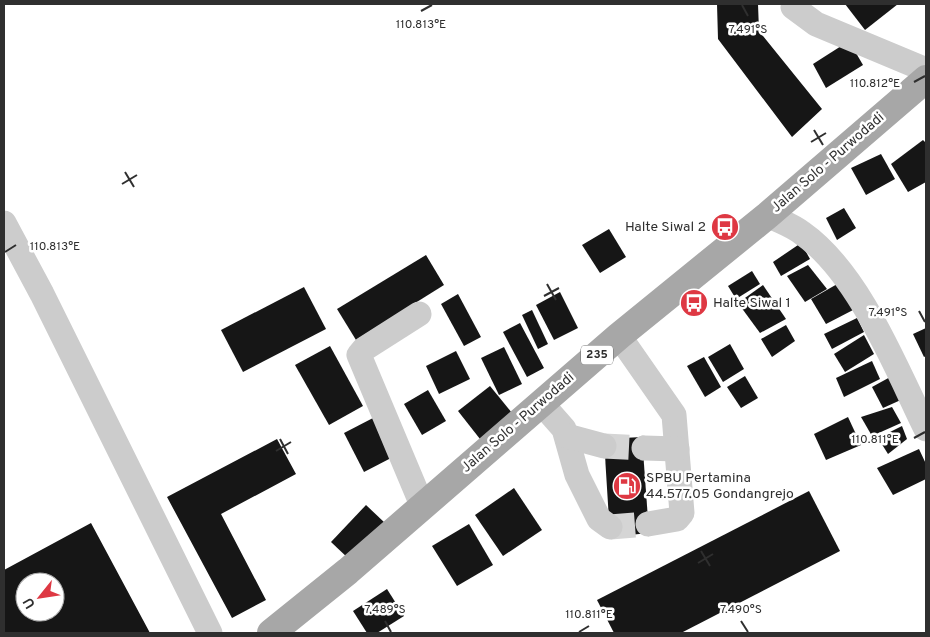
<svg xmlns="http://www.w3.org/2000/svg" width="930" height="637" viewBox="0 0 930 637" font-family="Overpass,sans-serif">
	<rect width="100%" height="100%" fill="#fff"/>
	<g fill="#161616" fill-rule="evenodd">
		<path d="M717 4H758L759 31 822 109 792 137 718 39Z"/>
		<path d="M845 4H898L865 30Z"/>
		<path d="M849 41 863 65 826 88 813 64Z"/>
		<path d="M923 140 926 143V182L908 192 891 164Z"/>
		<path d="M881 154 895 179 866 195 851 168Z"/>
		<path d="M844 208 856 228 837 240 826 218Z"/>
		<path d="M609 229 626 257 600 273 582 245Z"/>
		<path d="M801 243 810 259 781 276 773 262Z"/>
		<path d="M426 255 444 285 356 340 337 309Z"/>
		<path d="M808 265 827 289 805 302 787 276Z"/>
		<path d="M752 271 760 284 736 299 728 286Z"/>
		<path d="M839 283 855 309 826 324 811 299Z"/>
		<path d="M763 285 786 319 760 333 738 303Z"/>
		<path d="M304 287 326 329 243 372 221 330Z"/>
		<path d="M560 292 578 328 554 340 536 305Z"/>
		<path d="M458 294 481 337 464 346 441 304Z"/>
		<path d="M532 310 548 344 538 349 522 315Z"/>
		<path d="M857 318 864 332 832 349 824 334Z"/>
		<path d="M520 323 544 368 527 377 503 332Z"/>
		<path d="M786 325 795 341 772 357 761 339Z"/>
		<path d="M926 328V356L924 357 913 334Z"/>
		<path d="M864 335 874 354 845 372 834 354Z"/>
		<path d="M730 344 744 369 723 382 708 357Z"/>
		<path d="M330 346 363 406 329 425 295 365Z"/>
		<path d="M504 347 522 384 499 395 481 358Z"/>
		<path d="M456 351 470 379 439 394 426 366Z"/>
		<path d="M704 357 721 387 705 397 687 366Z"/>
		<path d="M872 361 880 379 844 397 836 378Z"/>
		<path d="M745 376 758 398 741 408 727 387Z"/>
		<path d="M892 376 903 399 883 408 872 387Z"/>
		<path d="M490 386 512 413 480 439 458 411Z"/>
		<path d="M428 390 446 421 422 435 404 404Z"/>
		<path d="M892 407 901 423 872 436 861 417Z"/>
		<path d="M848 417 861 445 826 460 814 434Z"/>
		<path d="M373 418 393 457 364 472 344 433Z"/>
		<path d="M902 426 907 439 888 454 878 438Z"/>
		<path d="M642 437 649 533 610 537 604 439Z"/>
		<path d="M277 439 296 474 221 514 266 600 232 618 167 497Z"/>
		<path d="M919 449 926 464V479L893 495 877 468Z"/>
		<path d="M514 488 542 530 503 556 475 515Z"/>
		<path d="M809 491 840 551 681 633H614L597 600Z"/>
		<path d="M366 505 385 523 350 560 331 542Z"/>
		<path d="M91 523 150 633H4V570ZM25 582H55V612H25Z"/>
		<path d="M469 524 493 565 457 586 432 546Z"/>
		<path d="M387 589 404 616 377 633H367L353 611Z"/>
	</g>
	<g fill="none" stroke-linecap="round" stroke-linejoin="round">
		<g stroke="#d5d5d5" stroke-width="25" stroke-dasharray="25 12" stroke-linecap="butt">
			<path d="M604 446 644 448"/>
			<path d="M610 527 648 524"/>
		</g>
		<g stroke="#ccc" stroke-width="25">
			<path d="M793 7 816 24 926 70"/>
			<path d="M768 215C779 221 792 225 802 233 859 273 896 368 926 429"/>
			<path d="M4 223 42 294 210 633"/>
			<path d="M419 314 364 349 359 355 422 505"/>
			<path d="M619 336 674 415 682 513 677 519 648 524"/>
			<path d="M542 404 564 429 577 475 599 519 610 527"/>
			<path d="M567 436 604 446"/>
			<path d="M644 448 677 449"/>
		</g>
		<path stroke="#a7a7a7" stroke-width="28" d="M271 633 348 571 619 336 768 215 926 79"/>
	</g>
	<path fill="none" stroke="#2f2f2f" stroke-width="2" d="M742 5 748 16M421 11 432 5M914 82 925 76M814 130 823 145M811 142 826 133M125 172 134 187M122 184 137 175M5 252 16 245M547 284 556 300M544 296 559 288M919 311 925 322M914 438 925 432M280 439 288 454M276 451 291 442M701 551 710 566M698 563 713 554M385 621 391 632M741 621 748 632M579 632 589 626"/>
	<defs>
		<symbol id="bus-disc" viewBox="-11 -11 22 22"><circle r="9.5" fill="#de3843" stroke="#fff"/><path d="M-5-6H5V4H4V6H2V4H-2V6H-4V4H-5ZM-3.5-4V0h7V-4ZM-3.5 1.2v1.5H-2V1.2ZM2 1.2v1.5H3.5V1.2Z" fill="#fff"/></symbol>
		<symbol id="fuel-disc" viewBox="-11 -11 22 22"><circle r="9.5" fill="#de3843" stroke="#fff"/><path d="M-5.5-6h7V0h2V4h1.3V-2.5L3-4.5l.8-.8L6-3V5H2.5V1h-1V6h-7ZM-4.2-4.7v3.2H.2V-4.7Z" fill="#fff"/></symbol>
	</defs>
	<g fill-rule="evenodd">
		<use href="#bus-disc" x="709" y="211" width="32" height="32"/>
		<use href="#bus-disc" x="678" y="287" width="32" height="32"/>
		<use href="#fuel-disc" x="611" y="470" width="32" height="32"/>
	</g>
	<g text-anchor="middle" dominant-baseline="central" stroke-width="5" stroke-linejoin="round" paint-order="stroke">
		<rect fill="#fff" stroke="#6d6d6d" stroke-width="1" x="581" y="345.5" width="32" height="19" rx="4"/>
		<g font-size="12" font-weight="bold" fill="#2f2f2f">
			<text x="597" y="355">235</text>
		</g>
		<g font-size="14" fill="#2f2f2f" stroke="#fff">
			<text transform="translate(828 163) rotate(-41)">Jalan Solo - Purwodadi</text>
			<text transform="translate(518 423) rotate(-41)">Jalan Solo - Purwodadi</text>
		</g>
		<g font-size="14" fill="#2f2f2f" stroke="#fff" text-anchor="start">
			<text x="706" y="227" text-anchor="end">Halte Siwal 2</text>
			<text x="713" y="303">Halte Siwal 1</text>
			<text x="646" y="478">SPBU Pertamina<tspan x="646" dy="16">44.577.05 Gondangrejo</tspan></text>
		</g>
	</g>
	<g font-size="12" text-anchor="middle" fill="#2f2f2f" stroke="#fff" stroke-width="5" stroke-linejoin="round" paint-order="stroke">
		<text x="421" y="28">110.813°E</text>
		<text x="748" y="33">7.491°S</text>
		<text x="875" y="87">110.812°E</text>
		<text x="55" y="250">110.813°E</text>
		<text x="888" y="316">7.491°S</text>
		<text x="875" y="443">110.811°E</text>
		<text x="385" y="613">7.489°S</text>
		<text x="741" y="613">7.490°S</text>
		<text x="589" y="618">110.811°E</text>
	</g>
	<rect width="930" height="637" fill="none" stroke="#2f2f2f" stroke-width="10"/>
	<g transform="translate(40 597) rotate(240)"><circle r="24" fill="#ffffff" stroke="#acacac"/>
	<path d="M0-4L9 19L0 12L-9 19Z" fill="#de3843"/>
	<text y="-8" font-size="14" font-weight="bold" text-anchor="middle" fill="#2f2f2f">U</text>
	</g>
</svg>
